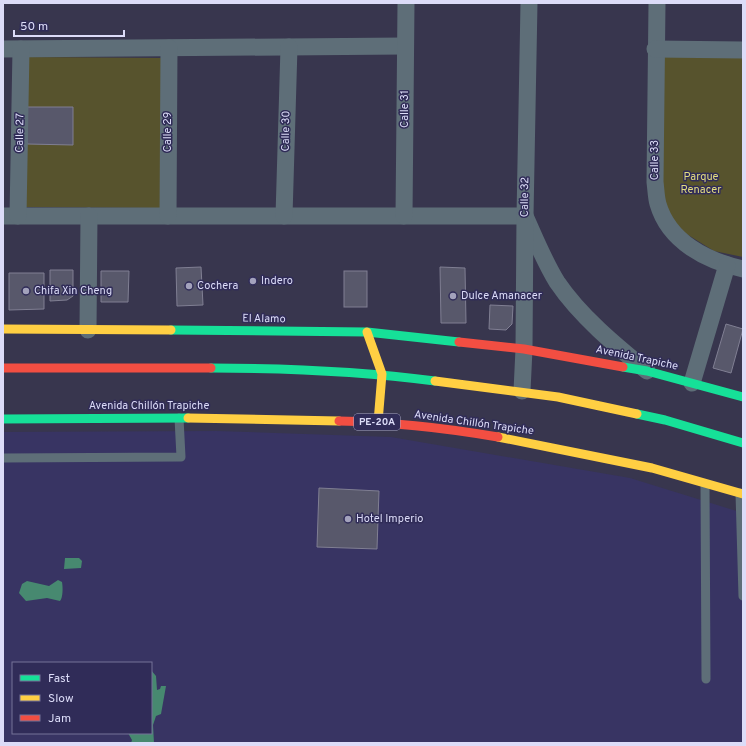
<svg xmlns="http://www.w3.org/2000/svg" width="746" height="746" viewBox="0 0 746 746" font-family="Overpass,sans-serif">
	<rect width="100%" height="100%" fill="#38364e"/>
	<path fill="#383463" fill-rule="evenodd" d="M216 431 391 437 630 478 743 513V743H3V432ZM13 663H151V733H13Z"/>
	<g fill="#57532d">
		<path d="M743 56V257L714 251 685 233 666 212 659 188 663 57Z"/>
		<path d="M27 57 162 58V208L24 207Z"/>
	</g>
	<g fill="#478970">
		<path d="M65 558H79L82 561 81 568 64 569Z"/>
		<path d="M58 580 62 582C63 587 63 598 60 601L47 598 26 601 19 593 22 584 27 581 49 586Z"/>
		<path d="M151 670 156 676 157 690 160 689 161 686H166L161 714 156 716 153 725 154 743H131L132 740 128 733H151Z"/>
	</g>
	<g fill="#58586b" stroke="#807f93">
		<path d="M27 107H73V145L27 144Z"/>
		<path d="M201 267 203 305 177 306 176 268Z"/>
		<path d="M440 267 465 268 466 323H441Z"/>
		<path d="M50 270H73V296L67 300 50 301Z"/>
		<path d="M101 271H129L128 302H101Z"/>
		<rect x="344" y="271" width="23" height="36"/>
		<path d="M9 273H44V309L9 310Z"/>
		<path d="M490 305 513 306 512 324 506 330 489 329Z"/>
		<path d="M726 324 743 329 731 373 713 368Z"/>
		<path d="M319 488 379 491 377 549 317 547Z"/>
	</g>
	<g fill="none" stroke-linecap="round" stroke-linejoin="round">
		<g stroke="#5e6e78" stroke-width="9">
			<path d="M3 458 181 457 179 418"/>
			<path d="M705 484 706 679"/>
			<path d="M740 493 743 596"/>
		</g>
		<g stroke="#5e6e78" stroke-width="17">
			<path d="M657 3 655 182C656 189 656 197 658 204 669 242 707 261 743 269"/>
			<path d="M3 49 405 46"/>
			<path d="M655 49 743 50"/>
			<path d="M3 216H525C535 238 544 261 557 282 580 316 615 345 647 371"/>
			<path d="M18 216 21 49"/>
			<path d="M168 216 169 48"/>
			<path d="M284 216 289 47"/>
			<path d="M404 216 406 3"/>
			<path d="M88 330 89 216"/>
			<path d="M692 383 727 265"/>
			<path d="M522 391 524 349 525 216 529 3"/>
		</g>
		<g stroke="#16e098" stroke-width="9">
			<path d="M171 330 367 332 459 342"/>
			<path d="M623 367 647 371 743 397"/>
			<path d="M211 368C286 368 360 371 435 381"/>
			<path d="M637 414 665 420 743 443"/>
			<path d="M3 419 188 418"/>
		</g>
		<g stroke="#ffcf43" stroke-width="9">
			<path d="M3 329 171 330"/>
			<path d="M367 332 382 374 378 422"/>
			<path d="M435 381 558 397 637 414"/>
			<path d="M188 418 339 421"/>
			<path d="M498 437 652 468 743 494"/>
		</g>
		<g stroke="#f24e42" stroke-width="9">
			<path d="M459 342 524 349 623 367"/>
			<path d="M3 368H211"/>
			<path d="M339 421C392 422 445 428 498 437"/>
		</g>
	</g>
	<g fill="#a3a2bc" stroke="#302c58" stroke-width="1.5">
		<circle cx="253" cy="281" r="4"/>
		<circle cx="189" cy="286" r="4"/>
		<circle cx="26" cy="291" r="4"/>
		<circle cx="453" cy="296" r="4"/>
		<circle cx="348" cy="519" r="4"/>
	</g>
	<g text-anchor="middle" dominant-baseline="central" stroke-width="3" stroke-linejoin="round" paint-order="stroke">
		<rect fill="#302c58" stroke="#a8a7c8" stroke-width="1" x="354" y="414" width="46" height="16" rx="3"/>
		<g font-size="10" font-weight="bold" fill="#dcdcf8">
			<text x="377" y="422">PE-20A</text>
		</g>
		<g font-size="11" fill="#dcdcf8" stroke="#302c58">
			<text transform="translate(405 109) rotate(-90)">Calle 31</text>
			<text transform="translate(286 131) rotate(-89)">Calle 30</text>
			<text transform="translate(168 132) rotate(-90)">Calle 29</text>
			<text transform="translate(20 133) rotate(-89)">Calle 27</text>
			<text transform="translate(655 160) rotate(-90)">Calle 33</text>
			<text transform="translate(525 197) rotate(-89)">Calle 32</text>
			<text transform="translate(264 319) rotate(1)">El Alamo</text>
			<text transform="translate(637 358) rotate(12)">Avenida Trapiche</text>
			<text x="149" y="406">Avenida Chillón Trapiche</text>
			<text transform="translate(474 423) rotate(8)">Avenida Chillón Trapiche</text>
		</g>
		<g font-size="11" fill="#e4dd7f" stroke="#302c58">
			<text x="701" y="177">Parque<tspan x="701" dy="13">Renacer</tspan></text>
		</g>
		<g font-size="11" fill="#dcdcf8" stroke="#302c58" text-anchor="start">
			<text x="261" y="281">Indero</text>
			<text x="197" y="286">Cochera</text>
			<text x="34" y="291">Chifa Xin Cheng</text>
			<text x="461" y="296">Dulce Amanacer</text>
			<text x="356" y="519">Hotel Imperio</text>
		</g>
	</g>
	<rect width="746" height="746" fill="none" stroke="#dcdcf8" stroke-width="8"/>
	<rect x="12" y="662" width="140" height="72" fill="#302c58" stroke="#757298"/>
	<rect x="20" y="675" width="20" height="6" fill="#16e098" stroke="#757298"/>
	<text x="48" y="682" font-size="12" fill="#dcdcf8">Fast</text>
	<rect x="20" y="695" width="20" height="6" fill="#ffcf43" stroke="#757298"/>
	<text x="48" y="702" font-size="12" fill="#dcdcf8">Slow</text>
	<rect x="20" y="715" width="20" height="6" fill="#f24e42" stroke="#757298"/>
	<text x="48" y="722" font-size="12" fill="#dcdcf8">Jam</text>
	<path d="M14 30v6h110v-6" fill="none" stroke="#dcdcf8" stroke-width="2"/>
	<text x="20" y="30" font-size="12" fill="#dcdcf8" stroke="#302c58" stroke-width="3" paint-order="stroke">50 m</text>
</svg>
